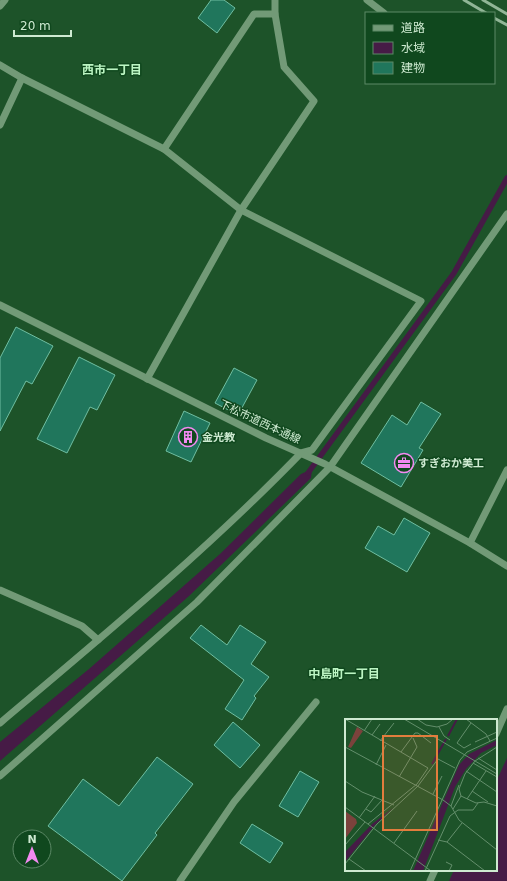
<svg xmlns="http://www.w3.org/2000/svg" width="507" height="881" viewBox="0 0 507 881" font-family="'DejaVu Sans','Noto Sans JP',sans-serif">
	<rect width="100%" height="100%" fill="#1d5329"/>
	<g fill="#461b46">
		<path d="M312 469 311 478 189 596 0 761V742L89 669 220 554 301 474Z"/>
		<path d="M507 758V881H449L454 870H496V782Z"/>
	</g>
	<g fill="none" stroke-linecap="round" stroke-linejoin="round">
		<path stroke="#461b46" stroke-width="5.5" d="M308 473 454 273 507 178"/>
	</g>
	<g fill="#20765c" stroke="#6fbea1">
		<path d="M211 0H224L235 8 217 33 198 18Z"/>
		<path d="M16 327 53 346 32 384 26 381 0 431V358Z"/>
		<path d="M79 357 115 375 97 410 90 407 67 453 37 439Z"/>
		<path d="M234 368 257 380 238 415 215 403Z"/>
		<path d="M421 402 441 414 419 448 423 450 401 487 361 463 392 415 407 425Z"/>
		<path d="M184 411 210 423 191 462 166 451Z"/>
		<path d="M404 518 430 533 407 572 365 548 378 526 394 535Z"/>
		<path d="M201 625 227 645 240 625 266 642 251 664 269 677 254 696 256 698 242 720 225 709 244 680 190 638Z"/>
		<path d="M233 722 260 745 240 768 214 745Z"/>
		<path d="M157 757 193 784 155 833 157 835 122 881 48 826 83 779 119 806Z"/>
		<path d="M300 771 319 782 298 817 279 806Z"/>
		<path d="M252 824 283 843 270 863 240 843Z"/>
	</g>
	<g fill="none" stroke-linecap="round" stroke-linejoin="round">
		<g stroke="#729a77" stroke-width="7">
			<path d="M367 0 384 13"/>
			<path d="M0 6 5 0"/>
			<path d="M0 65 22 78 164 149 241 210 421 301 312 450 301 453C207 550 103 636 0 723"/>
			<path d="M0 125 22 78"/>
			<path d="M164 149 254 14H275"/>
			<path d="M0 305 266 438 325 464 470 543 507 566"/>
			<path d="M147 379 241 210 314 101 284 67 275 14V0"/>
			<path d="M470 543 507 470"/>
			<path d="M0 590 82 626 98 640"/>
			<path d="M496 734 507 709"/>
			<path d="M0 776 197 602 330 467 507 214"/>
			<path d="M180 881 234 802 316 702"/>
			<path d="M430 881 435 870"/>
		</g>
		<g stroke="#91b697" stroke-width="3">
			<path d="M464 0 486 13"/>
			<path d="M483 0 507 14"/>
			<path d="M494 18 507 25"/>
		</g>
	</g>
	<defs>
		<symbol id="building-ring" viewBox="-11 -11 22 22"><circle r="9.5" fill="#10481e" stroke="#f38af1" stroke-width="1.5"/><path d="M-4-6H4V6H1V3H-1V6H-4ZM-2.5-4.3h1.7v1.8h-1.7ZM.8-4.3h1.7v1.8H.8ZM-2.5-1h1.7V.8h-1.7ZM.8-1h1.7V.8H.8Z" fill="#f38af1"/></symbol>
		<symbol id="office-ring" viewBox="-11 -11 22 22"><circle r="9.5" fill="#10481e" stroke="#f38af1" stroke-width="1.5"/><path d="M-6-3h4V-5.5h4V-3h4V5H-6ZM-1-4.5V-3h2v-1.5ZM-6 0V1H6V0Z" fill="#f38af1"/></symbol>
	</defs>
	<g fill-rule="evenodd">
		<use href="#building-ring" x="177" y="426" width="22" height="22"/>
		<use href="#office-ring" x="393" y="452" width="22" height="22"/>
	</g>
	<g text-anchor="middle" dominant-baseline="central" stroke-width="3" stroke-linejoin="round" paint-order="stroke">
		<g font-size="11" fill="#ceead1" stroke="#10481e">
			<text transform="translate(260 422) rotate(25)">下松市道西本通線</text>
		</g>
		<g font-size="11" font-weight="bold" fill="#ceead1" stroke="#10481e" text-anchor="start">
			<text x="202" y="437">金光教</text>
			<text x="418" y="463">すぎおか美工</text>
		</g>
		<g font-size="12" font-weight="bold" fill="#bcf5c3" stroke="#10481e">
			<text x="112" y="70">西市一丁目</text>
			<text x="344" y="674">中島町一丁目</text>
		</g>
	</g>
	<g transform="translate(345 719)">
		<rect width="152" height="152" fill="#1d5329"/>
		<path d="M12 8 18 12 6 29 3 28ZM0 92 11 100 12 104 0 120Z" fill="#7b423c"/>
		<path d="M152 21V26L136 34 121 50 110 68 78 152H68L114 46 124 35ZM48 89 30 106 0 143V133L3 130 27 105Z" fill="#461b46"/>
		<path fill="none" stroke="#461b46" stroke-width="2" d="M103 17 112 0M87 45 101 20"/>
		<path fill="none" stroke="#648f6c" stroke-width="1" d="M0 0 83 49 72 65 23 105M59 0 152 55M72 0 81 6 92 8 102 5 108 0M121 0 141 15 145 22M126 4 112 24 119 29 126 25M94 8 99 17 105 21M19 12 27 0M27 16 35 5M35 22 49 4M130 23 152 13M0 28 98 81 106 87 114 101 152 131M152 28 130 42 120 55 114 70 116 77 131 84 139 83 152 87M56 33 70 14H73L86 24M133 39 152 51M128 44 152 58M31 46 41 26M121 52 152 73M54 58 72 28 68 19M0 62 17 73 49 86M127 72 143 83M88 75 97 57M122 80 141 52M106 87 114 66M0 88 86 152M21 90 26 93 38 80M108 90 116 77M14 99 30 77M93 121 102 123 140 152M102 123 117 104M49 124 72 92M0 126 20 103M4 140 21 152M101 143 107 146 104 152M0 145 32 105 73 67 93 40 110 49M65 152 115 41 122 33 152 19M80 152 105 97 113 91H128L133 84"/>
		<path fill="#e27d3d" fill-opacity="0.15" stroke="#e27d3d" stroke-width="2" d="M38 17H92V111H38Z"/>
		<rect width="152" height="152" fill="none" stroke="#ceead1" stroke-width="2"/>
	</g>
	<rect x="365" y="12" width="130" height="72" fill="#10481e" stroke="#5c8966"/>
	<rect x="373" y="25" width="20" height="6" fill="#729a77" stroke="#5c8966"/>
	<text x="401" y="32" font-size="12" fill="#ceead1">道路</text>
	<rect x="373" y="42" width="20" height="12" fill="#461b46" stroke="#5c8966"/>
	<text x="401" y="52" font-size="12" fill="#ceead1">水域</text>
	<rect x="373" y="62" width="20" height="12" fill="#20765c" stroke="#5c8966"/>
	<text x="401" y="72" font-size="12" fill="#ceead1">建物</text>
	<g transform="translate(32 849)"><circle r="19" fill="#10481e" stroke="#5c8966"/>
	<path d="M0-3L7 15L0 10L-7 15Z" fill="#f38af1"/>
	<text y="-6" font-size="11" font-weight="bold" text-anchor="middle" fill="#ceead1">N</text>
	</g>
	<path d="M14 30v6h57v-6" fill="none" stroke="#ceead1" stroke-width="2"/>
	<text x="20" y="30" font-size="12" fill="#ceead1" stroke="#10481e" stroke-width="3" paint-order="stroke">20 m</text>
</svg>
